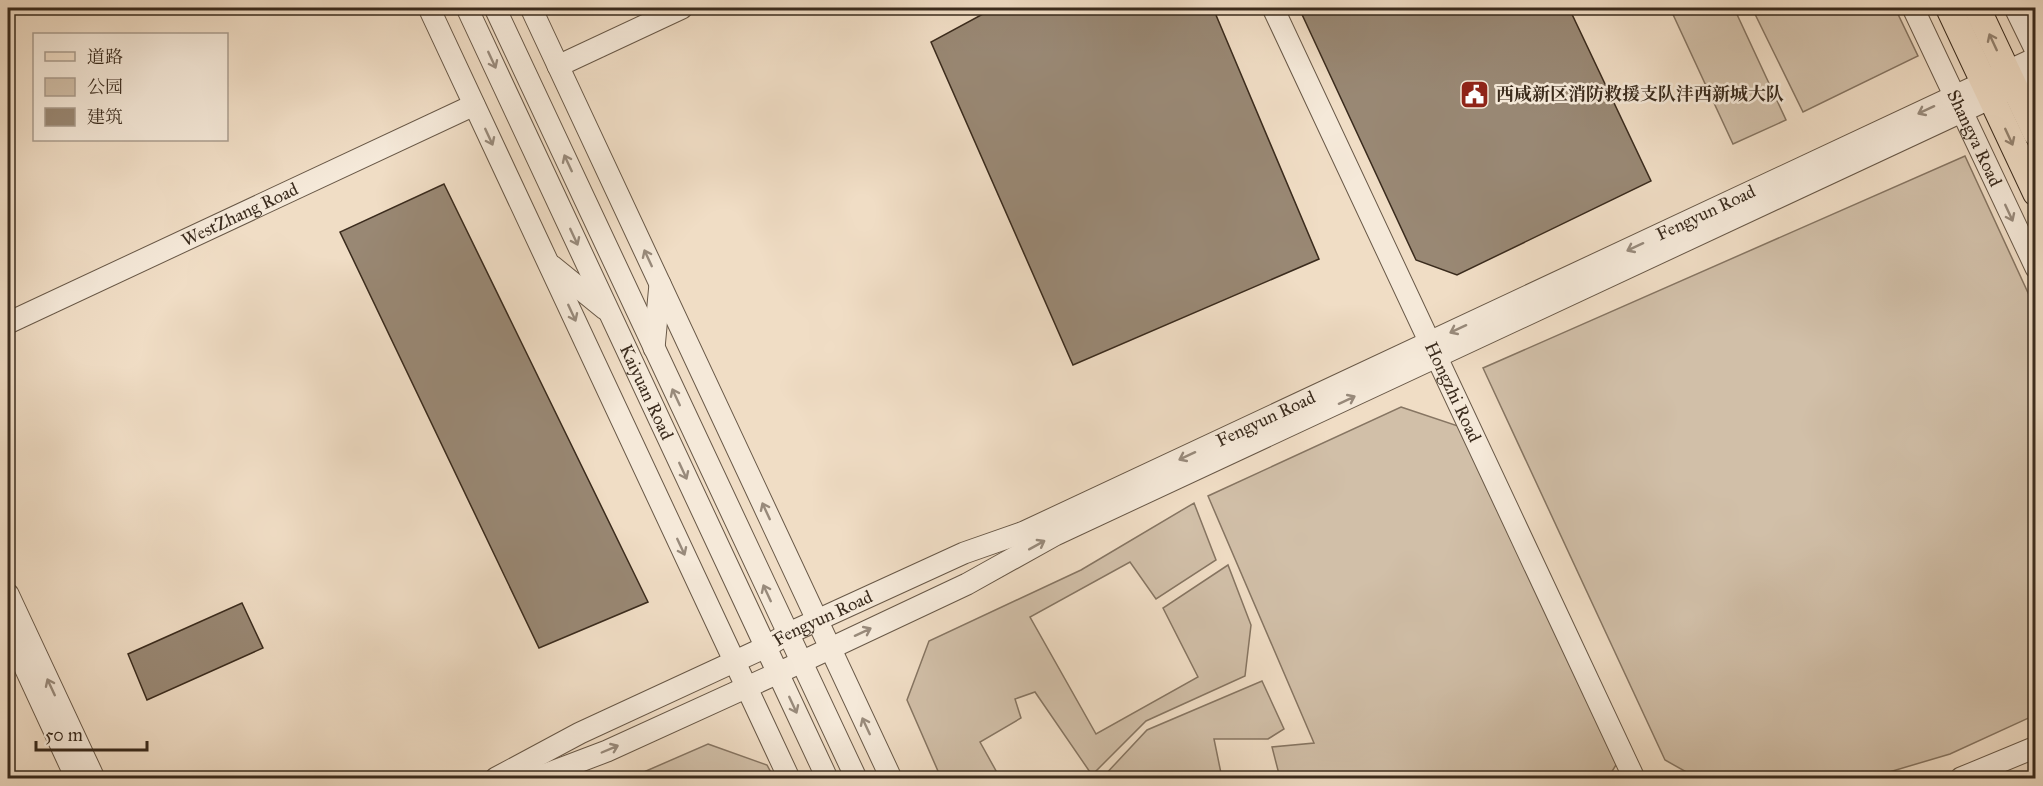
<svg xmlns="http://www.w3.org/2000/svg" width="2043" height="786" viewBox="0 0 2043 786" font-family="'IM FELL Great Primer','Noto Serif SC',serif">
	<rect width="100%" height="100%" fill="#f0ddc5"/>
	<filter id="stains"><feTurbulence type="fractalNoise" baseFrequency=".00333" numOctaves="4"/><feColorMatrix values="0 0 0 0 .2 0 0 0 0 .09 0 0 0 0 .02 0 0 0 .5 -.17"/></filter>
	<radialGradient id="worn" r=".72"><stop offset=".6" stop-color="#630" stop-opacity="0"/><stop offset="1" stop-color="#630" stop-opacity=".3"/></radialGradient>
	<g fill="#d1bfa8" stroke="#867562" stroke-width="1.5">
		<path d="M1670 8H1734L1786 120 1733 144Z"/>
		<path d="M1752 8H1895L1918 56 1803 112Z"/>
		<path d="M1965 156 2035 308V715L1950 754 1869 778H1697L1665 760 1483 368Z"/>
		<path d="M1401 407 1464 428 1619 760 1608 778H1280L1272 747 1314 743 1208 496Z"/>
		<path d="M1194 503 1216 560 1156 599 1130 562 1030 617 1096 734 1198 677 1163 608 1228 565 1251 625 1245 676 1146 721 1092 775 1035 692 1015 699 1021 718 980 742 1000 778H941L907 700 929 641 1081 570Z"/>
		<path d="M1262 681 1284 729 1268 739H1214L1222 778H1102L1147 730Z"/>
		<path d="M708 744 767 765 774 778H630Z"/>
	</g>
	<g fill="#998874" stroke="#3a2b1d" stroke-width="1.5">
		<path d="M994 8H1213L1319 259 1073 365 931 42Z"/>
		<path d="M1299 8H1569L1651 181 1457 275 1416 260Z"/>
		<path d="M444 184 648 602 539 648 340 232Z"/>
		<path d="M242 603 263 648 147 700 128 654Z"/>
	</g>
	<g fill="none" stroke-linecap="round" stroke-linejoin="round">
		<defs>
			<g id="minor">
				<path d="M429 8 789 778"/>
				<path id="s1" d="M467 8 827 778"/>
				<path d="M495 8 856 778"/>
				<path d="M531 8 891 778"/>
				<path id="s2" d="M1273 8 1634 778"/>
				<path id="s3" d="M1913 8 2036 268"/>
				<path d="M2015 8 2036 51"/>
				<path d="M558 66 682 8"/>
				<path d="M552 266 605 309"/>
				<path id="s4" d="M8 323 474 105"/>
				<path d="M654 348 660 284"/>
				<path d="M8 594 94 778"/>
				<path d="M8 631 76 778"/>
				<path id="s5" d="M496 778 580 733 766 647 787 634 964 553 1024 532 2036 58"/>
				<path d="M536 778 607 751 778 673 967 584 1055 535 2036 77"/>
				<path d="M1961 778 2036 747"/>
			</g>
			<g id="major">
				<path d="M1949 8 2036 193"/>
				<path d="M1977 8 2036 133"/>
			</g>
		</defs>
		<use href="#minor" stroke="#685847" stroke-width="23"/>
		<use href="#major" stroke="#3a2b1d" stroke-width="28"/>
		<use href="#minor" stroke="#f5e9d9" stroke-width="21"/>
		<use href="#major" stroke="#f0ddc5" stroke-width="26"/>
	</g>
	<defs><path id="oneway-shaft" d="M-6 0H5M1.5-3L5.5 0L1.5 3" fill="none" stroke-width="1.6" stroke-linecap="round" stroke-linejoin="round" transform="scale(1.5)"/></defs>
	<g stroke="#958471">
		<use href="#oneway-shaft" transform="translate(1993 42) rotate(-115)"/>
		<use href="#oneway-shaft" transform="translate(2009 137) rotate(65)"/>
	</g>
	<g stroke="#988a7b">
		<use href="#oneway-shaft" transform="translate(492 60) rotate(65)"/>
		<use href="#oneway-shaft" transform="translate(1926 110) rotate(155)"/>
		<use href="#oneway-shaft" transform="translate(489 137) rotate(65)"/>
		<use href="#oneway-shaft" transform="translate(568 163) rotate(-115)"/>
		<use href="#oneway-shaft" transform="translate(2009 213) rotate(65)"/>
		<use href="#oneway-shaft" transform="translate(574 237) rotate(65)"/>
		<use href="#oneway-shaft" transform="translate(1635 247) rotate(155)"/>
		<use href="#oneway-shaft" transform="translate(648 258) rotate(-115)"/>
		<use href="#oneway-shaft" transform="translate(572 313) rotate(65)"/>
		<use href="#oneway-shaft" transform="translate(1458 329) rotate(155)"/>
		<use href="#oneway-shaft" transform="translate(676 397) rotate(-115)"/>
		<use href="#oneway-shaft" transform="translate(1347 400) rotate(-25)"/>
		<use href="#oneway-shaft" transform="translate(1187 456) rotate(155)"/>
		<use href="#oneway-shaft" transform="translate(683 471) rotate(65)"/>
		<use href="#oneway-shaft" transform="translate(766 511) rotate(-115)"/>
		<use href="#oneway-shaft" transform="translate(1037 545) rotate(-29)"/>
		<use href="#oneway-shaft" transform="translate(681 547) rotate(65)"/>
		<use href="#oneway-shaft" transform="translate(767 593) rotate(-115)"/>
		<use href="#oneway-shaft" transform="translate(863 632) rotate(-25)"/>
		<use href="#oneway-shaft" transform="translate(51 687) rotate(-115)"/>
		<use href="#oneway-shaft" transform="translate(793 705) rotate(65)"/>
		<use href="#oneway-shaft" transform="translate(866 726) rotate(-115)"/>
		<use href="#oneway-shaft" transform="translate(610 749) rotate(-23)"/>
	</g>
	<defs>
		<symbol id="civic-square" viewBox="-11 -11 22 22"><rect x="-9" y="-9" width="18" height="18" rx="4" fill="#8f2418" stroke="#f5e9d9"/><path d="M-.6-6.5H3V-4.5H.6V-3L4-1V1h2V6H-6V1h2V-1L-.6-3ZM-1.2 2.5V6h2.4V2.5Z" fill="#fff"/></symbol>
	</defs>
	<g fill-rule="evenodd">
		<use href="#civic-square" x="1458" y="78" width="33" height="33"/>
	</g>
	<g text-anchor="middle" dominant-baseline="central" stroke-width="5" stroke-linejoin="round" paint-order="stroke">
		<g font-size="18" font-weight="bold" fill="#3a2b1d" stroke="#f5e9d9" text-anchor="start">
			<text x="1496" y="94">西咸新区消防救援支队沣西新城大队</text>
		</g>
		<g font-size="18" fill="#3a2b1d" stroke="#f5e9d9">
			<text stroke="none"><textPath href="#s3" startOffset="144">Shangya Road</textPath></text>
			<text stroke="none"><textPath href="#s5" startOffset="1336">Fengyun Road</textPath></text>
			<text stroke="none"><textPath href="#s4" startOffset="256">WestZhang Road</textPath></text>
			<text stroke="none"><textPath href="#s1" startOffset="424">Kaiyuan Road</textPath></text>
			<text stroke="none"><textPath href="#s2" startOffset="424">Hongzhi Road</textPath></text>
			<text stroke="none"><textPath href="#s5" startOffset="850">Fengyun Road</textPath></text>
			<text stroke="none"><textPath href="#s5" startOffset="364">Fengyun Road</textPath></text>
		</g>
	</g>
	<rect width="2043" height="786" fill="none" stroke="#f0ddc5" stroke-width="30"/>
	<rect x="9" y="9" width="2025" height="768" fill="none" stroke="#3a2b1d" stroke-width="3"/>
	<rect x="15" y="15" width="2013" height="756" fill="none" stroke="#3a2b1d" stroke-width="1.5"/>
	<rect x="33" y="33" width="195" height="108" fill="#f5e9d9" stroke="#aa9d8e" stroke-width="1.5"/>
	<rect x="45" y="52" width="30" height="9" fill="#f0ddc5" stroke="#aa9d8e" stroke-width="1.5"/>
	<text x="87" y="63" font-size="18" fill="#3a2b1d">道路</text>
	<rect x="45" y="78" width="30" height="18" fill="#d1bfa8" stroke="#aa9d8e" stroke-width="1.5"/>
	<text x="87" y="93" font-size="18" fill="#3a2b1d">公园</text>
	<rect x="45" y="108" width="30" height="18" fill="#998874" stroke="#aa9d8e" stroke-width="1.5"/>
	<text x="87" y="123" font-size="18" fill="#3a2b1d">建筑</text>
	<path d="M36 741v9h111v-9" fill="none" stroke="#3a2b1d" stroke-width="3"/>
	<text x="45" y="741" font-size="18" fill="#3a2b1d" stroke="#f5e9d9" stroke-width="4.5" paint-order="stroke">50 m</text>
	<rect width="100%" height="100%" filter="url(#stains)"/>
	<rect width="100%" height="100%" fill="url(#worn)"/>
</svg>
